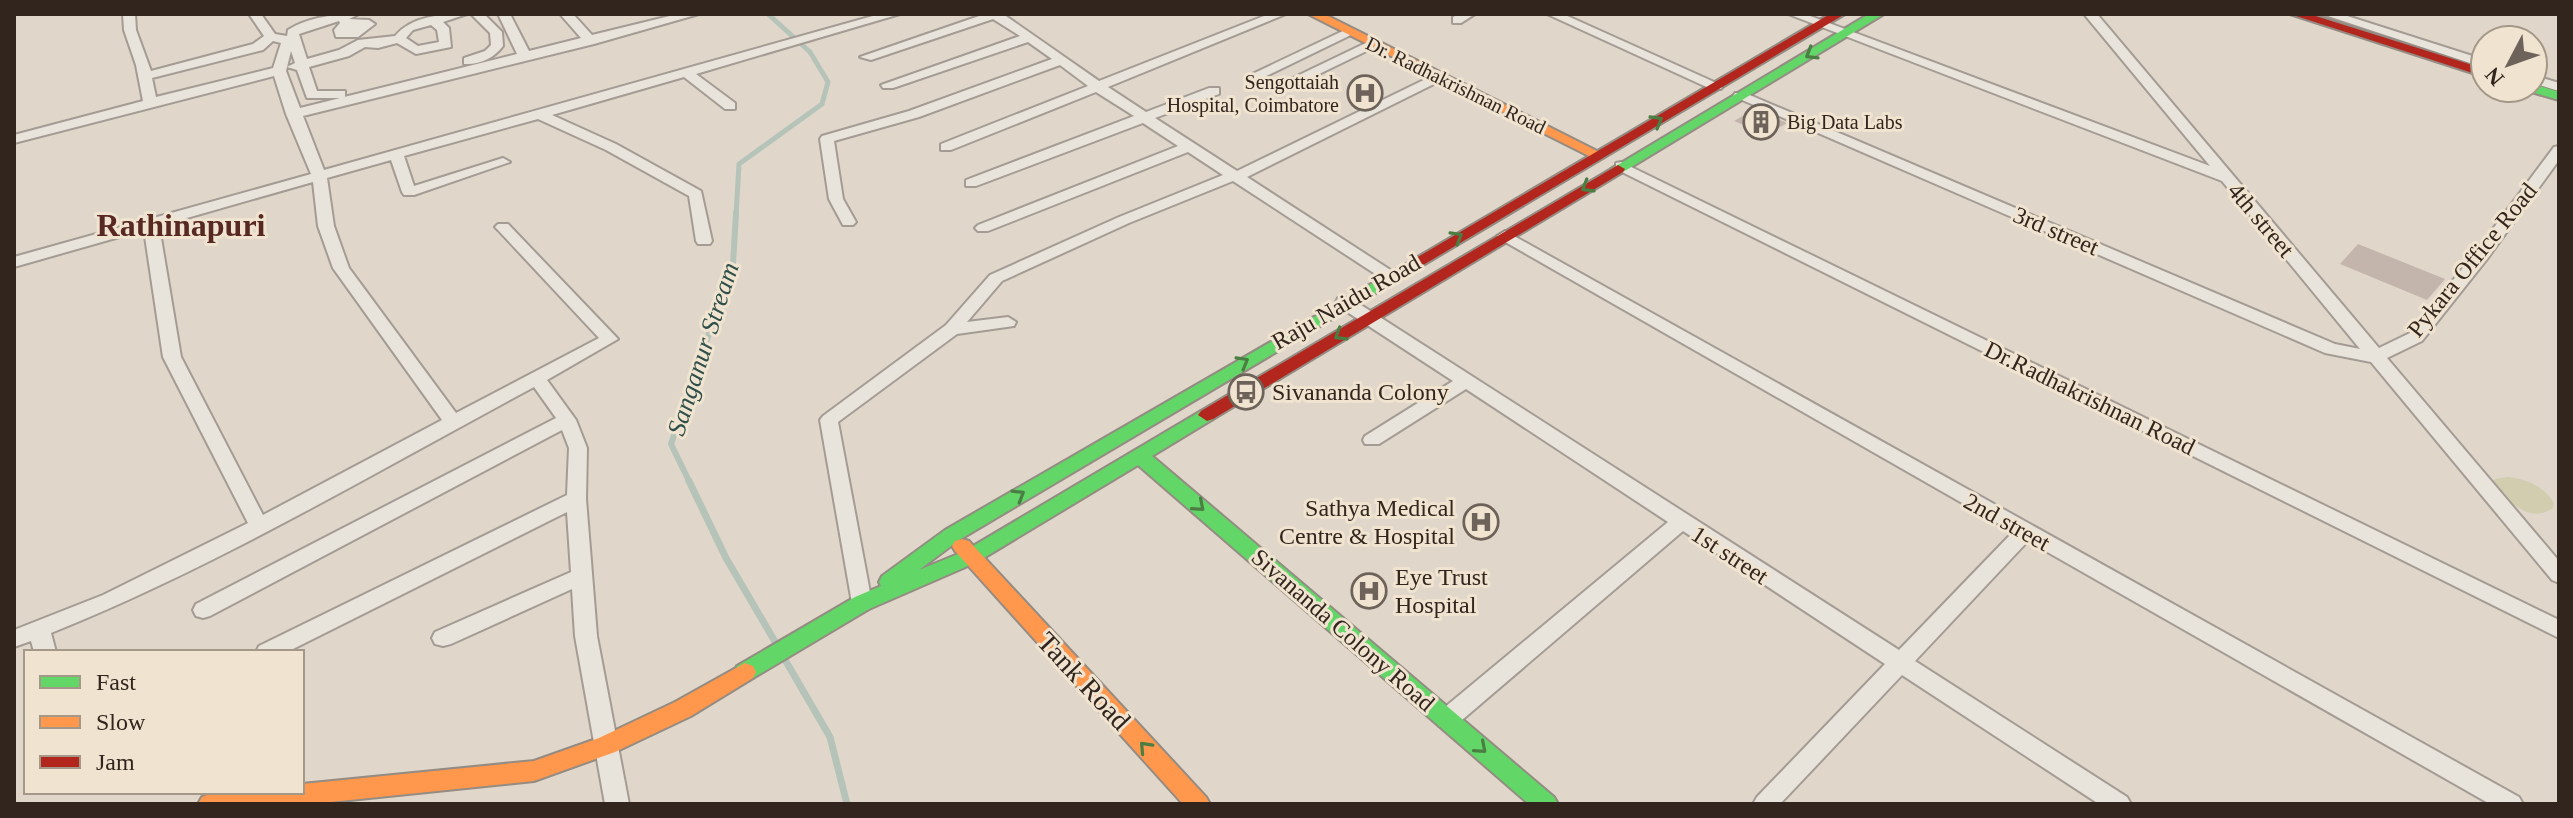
<svg xmlns="http://www.w3.org/2000/svg" width="2573" height="818" viewBox="0 0 2573 818" font-family="'Times New Roman',serif">
	<rect width="100%" height="100%" fill="#e0d7ca"/>
	<path fill="#d1cdae" d="M2508 477C2526 479 2544 486 2554 503L2553 508C2529 525 2507 500 2492 483L2495 479Z"/>
	<g fill="none" stroke-linecap="round" stroke-linejoin="round">
		<path stroke="#b5c3b9" stroke-width="5" d="M736 215 739 164 822 104 828 82 810 52 768 14"/>
		<path stroke="#b5c3b9" stroke-width="6" d="M690 483 671 444 733 264 736 213"/>
		<g stroke="#b5c3b9" stroke-width="7">
			<path d="M689 481 726 558 777 645"/>
			<path d="M784 658 830 737 847 804"/>
		</g>
	</g>
	<g fill="#c3b5ac">
		<path d="M1755 109 1787 123 1767 135 1734 121Z"/>
		<path d="M2358 244 2445 279 2427 300 2340 264Z"/>
	</g>
	<g fill="none" stroke-linecap="round" stroke-linejoin="round">
		<defs>
			<g id="street">
				<path d="M123 14H135L136 30 151 71 253 44 264 36 249 14H261L275 34 287 36 288 30C308 17 336 14 359 14L349 19 369 20 375 24 358 37H336L334 30 340 23 339 21 299 34 307 59 339 50 358 40 395 36C412 16 441 14 467 14L443 22 449 28 451 47 416 54 397 43 378 48 365 47 349 56 309 67 317 91H345V97L340 98H307L297 70 287 67 295 63 291 51 286 71 300 108 517 54 498 14H510L529 51 581 38 560 14H573L592 35 678 14H699L594 44 303 116 324 170 880 14H900L696 74 735 103V109H725L684 77 552 115 616 144 701 191 712 241 710 244H698L696 241 689 196 606 150 538 119 404 156 414 186 503 158 510 162 414 195H404L402 192 391 160 327 178 334 226 349 268 456 413 599 338 498 230 495 227 498 224H508L618 339 547 380 576 420 587 448 586 499 597 636 629 804H605L575 636 572 589 451 644 443 646 435 644 432 638 435 632 571 572 567 512 287 652H256L259 646 567 495 569 448 562 430 210 616 203 618 196 616 193 610 196 604 556 418 534 387C375 472 218 566 51 633L56 652H34L31 641 14 647V630L103 595 248 523 163 357 144 230 14 267V257L311 174 286 114 274 76 14 143V135L143 101 136 65 124 30ZM431 25 437 30 439 42 418 46 406 38 413 30ZM273 41 281 43 273 68 156 97 152 78 263 50ZM313 182 318 226 333 268 442 420 263 515 181 357 159 226Z"/>
				<path d="M471 14H484L502 32 503 46C494 58 480 65 464 64V58L485 51 491 45 490 33Z"/>
				<path d="M985 14H1003L1099 81 1269 14H1286L1108 87 1146 112 1209 88H1219V94L1155 118 1237 171 1436 74 1441 73 1448 77 1247 177 1395 273 1397 276 1395 279H1383L1233 181 1129 223 1002 281 967 322 1008 317 1016 322 1014 326 957 334 838 422 872 603 869 609 862 611 855 609 852 603 820 420 823 416 946 325 990 275 1119 217 1223 175 1188 152 988 231H978L975 228 978 225 1178 146 1143 123 976 186H966V180L1134 116 1096 92 951 150H941V144L1088 86 1060 65 919 117 834 141 843 199 856 222 853 225H843L829 199 820 139 822 136 909 111 1052 59 1028 42 893 88H883L881 85 1020 36 993 19 871 60 860 57Z"/>
				<path d="M1459 14H1475L1461 23H1453V17Z"/>
				<path d="M1547 14H1563L1723 86 1721 89H1711Z"/>
				<path d="M1788 14H1805L2210 166 2084 14H2097L2379 348 2410 333 2475 253 2554 147 2559 146V160L2487 259 2422 341 2387 358 2559 561V583L2552 580 2371 362 2325 353 1733 96 1735 93H1745L2335 344 2360 349 2222 181Z"/>
				<path d="M2322 14H2341L2485 60V68Z"/>
				<path d="M1347 29 1357 32 1258 80 1253 81 1246 77Z"/>
				<path d="M1370 41 1381 44 1284 91 1279 92 1272 88Z"/>
				<path d="M2533 75 2559 83V91L2533 83Z"/>
				<path d="M1621 162 2559 620V638L1616 169V163Z"/>
				<path d="M1505 231 2519 797 2523 804H2490L2028 541 1915 661 2127 797 2131 804H2099L1902 675 1780 804H1753L1757 797 1885 664 1683 531 1455 726 1447 728 1439 726 1436 719 1439 712 1668 522 1466 389 1379 444H1365L1363 440 1365 436 1453 381 1338 306 1336 302 1338 298H1350L1899 650 2013 532 1500 239 1497 236Z"/>
			</g>
			<g id="fast">
				<path d="M1869 14H1884L1623 172H1613L1611 169Z"/>
				<path d="M2533 84 2559 92V100L2528 91 2526 88H2533Z"/>
				<path d="M1397 269 1403 271 1405 274 1403 277 959 540 919 570 963 552 1201 411H1213L1216 415 1213 419 1152 456 1554 797 1558 804H1529L1138 465 977 562 869 609 753 678 745 681 737 678 734 672 737 666 855 597 881 586 879 582 882 576 945 530Z"/>
			</g>
			<g id="slow">
				<path d="M1308 14H1324L1605 155 1598 159 1593 158Z"/>
				<path d="M962 539 969 541 1206 797 1210 804H1183L955 551 952 546 955 541Z"/>
				<path d="M745 663 753 666 756 672 753 678 691 716 615 752 534 781 311 804H198L202 797 210 794 302 792V784L534 761 599 738 675 702Z"/>
			</g>
			<g id="jam">
				<path d="M1830 14H1845L1403 277H1391L1389 274Z"/>
				<path d="M2290 14H2309L2485 69V77Z"/>
				<path d="M1618 165 1625 169 1623 172 1213 419 1207 421 1198 415 1201 411Z"/>
			</g>
		</defs>
		<use href="#street" stroke="#a49c94" stroke-width="4"/>
		<use href="#fast" stroke="#948c83" stroke-width="4"/>
		<use href="#slow" stroke="#948c83" stroke-width="4"/>
		<use href="#jam" stroke="#948c83" stroke-width="4"/>
		<use href="#street" fill="#e8e3db" fill-rule="evenodd"/>
		<use href="#fast" fill="#63d668" fill-rule="evenodd"/>
		<use href="#slow" fill="#ff974d" fill-rule="evenodd"/>
		<use href="#jam" fill="#b3261e" fill-rule="evenodd"/>
	</g>
	<defs><path id="oneway-chevron" d="M-2-3.5L2.5 0L-2 3.5" fill="none" stroke-width="1.6" stroke-linecap="round" stroke-linejoin="round" transform="scale(2)"/></defs>
	<g stroke="#4a7e43">
		<use href="#oneway-chevron" transform="translate(1811 54) rotate(149)"/>
		<use href="#oneway-chevron" transform="translate(1657 121) rotate(-30)"/>
		<use href="#oneway-chevron" transform="translate(1587 187) rotate(149)"/>
		<use href="#oneway-chevron" transform="translate(1457 237) rotate(-30)"/>
		<use href="#oneway-chevron" transform="translate(1340 335) rotate(148)"/>
		<use href="#oneway-chevron" transform="translate(1243 362) rotate(-30)"/>
		<use href="#oneway-chevron" transform="translate(1019 495) rotate(-31)"/>
		<use href="#oneway-chevron" transform="translate(1199 506) rotate(41)"/>
		<use href="#oneway-chevron" transform="translate(1145 747) rotate(-133)"/>
		<use href="#oneway-chevron" transform="translate(1481 748) rotate(41)"/>
	</g>
	<defs>
		<symbol id="hospital-ring" viewBox="-11 -11 22 22"><circle r="9.5" fill="#f0e4d0" stroke="#6e635a" stroke-width="1.5"/><path d="M-5-5h3v3.5h4V-5h3V5h-3V1.5h-4V5h-3Z" fill="#6e635a"/></symbol>
		<symbol id="building-ring" viewBox="-11 -11 22 22"><circle r="9.5" fill="#f0e4d0" stroke="#6e635a" stroke-width="1.5"/><path d="M-4-6H4V6H1V3H-1V6H-4ZM-2.5-4.3h1.7v1.8h-1.7ZM.8-4.3h1.7v1.8H.8ZM-2.5-1h1.7V.8h-1.7ZM.8-1h1.7V.8H.8Z" fill="#6e635a"/></symbol>
		<symbol id="bus-ring" viewBox="-11 -11 22 22"><circle r="9.5" fill="#f0e4d0" stroke="#6e635a" stroke-width="1.5"/><path d="M-5-6H5V4H4V6H2V4H-2V6H-4V4H-5ZM-3.5-4V0h7V-4ZM-3.5 1.2v1.5H-2V1.2ZM2 1.2v1.5H3.5V1.2Z" fill="#6e635a"/></symbol>
	</defs>
	<g fill-rule="evenodd">
		<use href="#hospital-ring" x="1345" y="73" width="40" height="40"/>
		<use href="#building-ring" x="1741" y="102" width="40" height="40"/>
		<use href="#bus-ring" x="1226" y="372" width="40" height="40"/>
		<use href="#hospital-ring" x="1461" y="502" width="40" height="40"/>
		<use href="#hospital-ring" x="1349" y="571" width="40" height="40"/>
	</g>
	<g text-anchor="middle" dominant-baseline="central" stroke-width="6" stroke-linejoin="round" paint-order="stroke">
		<g font-size="20" fill="#31251e" stroke="#f0e4d0" text-anchor="end">
			<text x="1339" y="82">Sengottaiah<tspan x="1339" dy="23">Hospital, Coimbatore</tspan></text>
			<text x="1787" y="122" text-anchor="start">Big Data Labs</text>
		</g>
		<g font-size="20" fill="#31251e" stroke="#f0e4d0">
			<text transform="translate(1456 85) rotate(26)">Dr. Radhakrishnan Road</text>
		</g>
		<g font-size="24" fill="#31251e" stroke="#f0e4d0">
			<text transform="translate(2261 220) rotate(50)">4th street</text>
			<text transform="translate(2056 231) rotate(23)">3rd street</text>
			<text transform="translate(2472 260) rotate(-51)">Pykara Office Road</text>
			<text transform="translate(1346 302) rotate(-30)">Raju Naidu Road</text>
			<text transform="translate(2090 398) rotate(26)">Dr.Radhakrishnan Road</text>
			<text transform="translate(2007 522) rotate(29)">2nd street</text>
			<text transform="translate(1730 555) rotate(33)">1st street</text>
			<text transform="translate(1343 630) rotate(41)">Sivananda Colony Road</text>
		</g>
		<g font-size="24" fill="#31251e" stroke="#f0e4d0" text-anchor="start">
			<text x="1272" y="392">Sivananda Colony</text>
			<text x="1455" y="508" text-anchor="end">Sathya Medical<tspan x="1455" dy="28">Centre &amp; Hospital</tspan></text>
			<text x="1395" y="577">Eye Trust<tspan x="1395" dy="28">Hospital</tspan></text>
		</g>
		<g font-size="26" font-style="italic" fill="#2e4f4a" stroke="#f0e4d0">
			<text transform="translate(703 349) rotate(-72)">Sanganur Stream</text>
		</g>
		<g font-size="28" fill="#31251e" stroke="#f0e4d0">
			<text transform="translate(1084 681) rotate(47)">Tank Road</text>
		</g>
		<g font-size="32" font-weight="bold" fill="#582822" stroke="#f0e4d0">
			<text x="181" y="225">Rathinapuri</text>
		</g>
	</g>
	<rect width="2573" height="818" fill="none" stroke="#31251e" stroke-width="32"/>
	<rect x="24" y="650" width="280" height="144" fill="#f0e4d0" stroke="#a49889" stroke-width="2"/>
	<rect x="40" y="676" width="40" height="12" fill="#63d668" stroke="#a49889" stroke-width="2"/>
	<text x="96" y="690" font-size="24" fill="#31251e">Fast</text>
	<rect x="40" y="716" width="40" height="12" fill="#ff974d" stroke="#a49889" stroke-width="2"/>
	<text x="96" y="730" font-size="24" fill="#31251e">Slow</text>
	<rect x="40" y="756" width="40" height="12" fill="#b3261e" stroke="#a49889" stroke-width="2"/>
	<text x="96" y="770" font-size="24" fill="#31251e">Jam</text>
	<g transform="translate(2509 64) rotate(229)"><circle r="38" fill="#f0e4d0" stroke="#a49889" stroke-width="2"/>
	<path d="M0-6L14 30L0 20L-14 30Z" fill="#6e635a"/>
	<text y="-12" font-size="22" font-weight="bold" text-anchor="middle" fill="#31251e">N</text>
	</g>
</svg>
